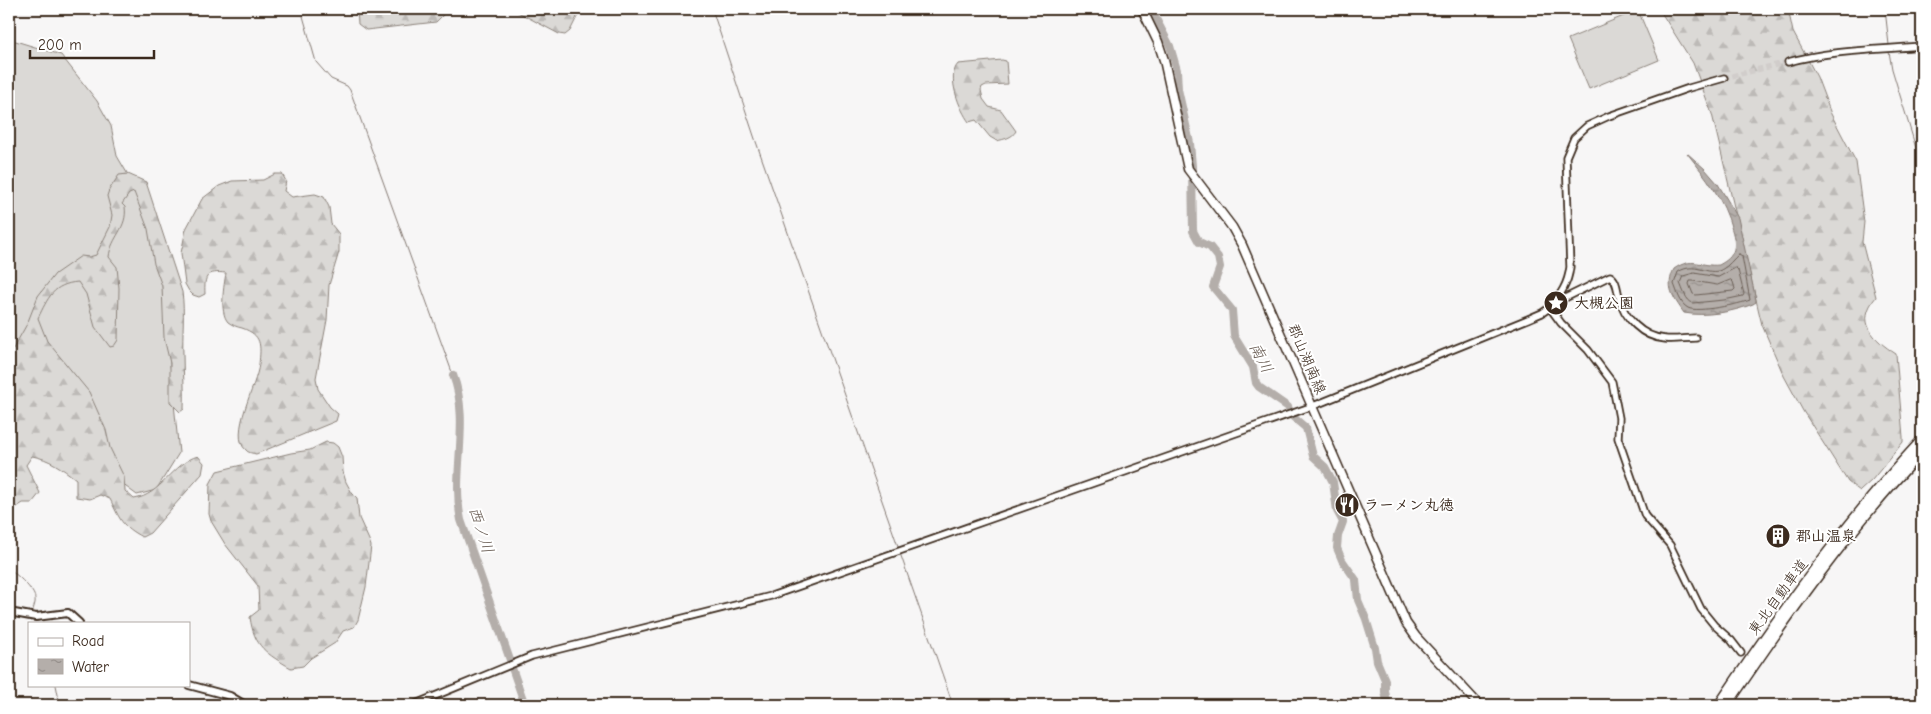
<svg xmlns="http://www.w3.org/2000/svg" width="1931" height="714" viewBox="0 0 1931 714" font-family="'Comic Neue','Klee One',sans-serif">
	<defs>
		<pattern id="forest-firs" width="22" height="20" patternUnits="userSpaceOnUse" patternTransform="scale(1.25)"><rect width="22" height="20" fill="#dbd9d6"/><path d="M5 1l3.5 6h-7zM16 11l3.5 6h-7z" fill="#bdbab7"/></pattern>
		<pattern id="water-ripples" width="26" height="14" patternUnits="userSpaceOnUse" patternTransform="scale(1.25)"><rect width="26" height="14" fill="#b4aeaa"/><path d="M2 4q2-2 4 0t4 0M15 11q2-2 4 0t4 0" fill="none" stroke="#948e8a"/></pattern>
	</defs>
	<rect width="100%" height="100%" fill="#f7f6f6"/>
	<filter id="ink" filterUnits="userSpaceOnUse"><feTurbulence type="fractalNoise" baseFrequency=".02" numOctaves="2"/><feDisplacementMap in="SourceGraphic" scale="10" xChannelSelector="R" yChannelSelector="G"/><feConvolveMatrix kernelMatrix="1 2 1 2 8 2 1 2 1" color-interpolation-filters="sRGB"/></filter>
	<g filter="url(#ink)">
		<g fill="#dbd9d6" stroke="#8b827a">
			<path d="M1638 10 1659 60 1589 89 1568 39Z"/>
			<path d="M9 39 61 55 97 101 111 126 117 156 140 195 157 235 179 453 156 490 137 495 118 481 9 378Z"/>
		</g>
		<g fill="url(#forest-firs)" stroke="#8b827a">
			<path d="M357 9H446L443 15 436 22 366 30 358 24Z"/>
			<path d="M514 9H581L570 31 565 35 559 34 516 11Z"/>
			<path d="M1659 9H1788L1793 32 1817 77 1831 114 1856 162 1864 222 1862 242 1876 297C1855 322 1873 339 1896 354L1903 437V442L1899 447 1872 480 1860 491 1848 482 1803 411 1784 376 1762 325 1712 114 1693 63Z"/>
			<path d="M1002 60 1006 61 1008 84 986 85 982 87 981 90 983 99 989 107 1001 110 1016 131C1012 138 1004 139 997 141L990 137 976 120 969 122C960 110 946 77 958 64Z"/>
			<path d="M128 174 146 182 182 292C185 313 182 333 183 354 183 373 185 391 184 409L180 412 170 402V363L164 338 162 286 154 264 148 229 134 192 129 194 122 204 125 207C128 228 111 237 109 257L117 267 119 288 118 340 114 346 110 347 95 327 86 294 78 282C53 284 48 298 38 318L47 341 89 392 106 430 110 448 124 477 125 491 134 499C161 495 173 463 198 456L204 463 202 474 150 533 142 537C121 526 120 519 110 499L100 495 90 499 76 497V479C61 468 50 459 32 456L26 465 40 493 32 503H23L9 512V356L27 324 38 296 55 274 81 256 89 257 96 255 110 227 112 215 107 196 109 190 119 175Z"/>
			<path d="M275 174H282L286 181 284 191 292 197 315 194 324 197 329 207 331 224 339 234V252L329 285 327 320 316 378 318 389 330 407 338 414 336 421 256 454C253 453 248 453 246 450 228 435 257 385 259 364 261 345 262 335 242 328 237 327 232 325 228 322 219 312 224 285 226 273 207 271 204 275 205 294L199 297 193 295 189 291 185 284 181 253 186 229 202 199 219 186 232 181 263 180Z"/>
			<path d="M326 442 333 443 338 447 342 457 343 472 346 482 352 493 357 498 359 518 369 540 371 546 366 587 358 620 354 627 343 631 335 643 311 658 303 666 291 668C267 654 254 647 250 617L259 610 258 586 225 544 211 521 209 514 210 484 217 471 291 453 310 450Z"/>
		</g>
		<path fill="url(#water-ripples)" stroke="#847972" d="M1687 153 1705 169 1718 184 1738 218 1756 300V302L1753 304C1733 312 1705 317 1684 313 1673 297 1665 287 1674 269 1692 256 1701 267 1719 265 1724 262 1730 259 1733 252 1736 245 1734 237 1732 230 1724 199 1706 177 1687 153Z"/>
		<g fill="none" stroke-linecap="round" stroke-linejoin="round">
			<g stroke="#6b5f56" stroke-width="1">
				<path d="M1739 254 1742 256 1750 300C1740 304 1697 313 1688 308 1680 304 1677 291 1674 284L1678 272C1695 261 1707 276 1721 270 1729 266 1733 259 1739 254Z"/>
				<path d="M1736 268 1738 270 1744 294 1743 296 1724 300 1693 303C1686 301 1683 290 1680 283L1683 276 1694 273 1718 277Z"/>
				<path d="M1731 280 1733 282 1735 289 1733 291 1696 295 1693 294 1689 284 1690 281H1693L1717 285Z"/>
			</g>
			<g stroke="#847972" stroke-width="1">
				<path d="M312 9 303 16 316 62 331 79 347 86 350 90 453 375"/>
				<path d="M712 9 754 136 899 549"/>
				<path d="M1885 9 1889 45"/>
				<path d="M1889 52 1892 69 1922 168"/>
				<path d="M900 553 953 705"/>
				<path d="M9 569C16 574 35 590 35 599 36 604 32 610 32 614"/>
				<path d="M56 685 60 705"/>
			</g>
			<g stroke="#b4aeaa" stroke-width="8">
				<path d="M1151 9 1170 46 1177 70 1178 89 1190 143 1192 166 1193 231 1199 242 1210 247 1218 257 1220 267 1213 287 1232 310 1234 336 1253 367 1256 383 1259 387 1288 407 1293 417 1306 428 1313 456 1325 467 1333 482 1337 511 1343 522 1338 536 1337 548 1342 560 1356 580 1358 600 1366 619 1375 648 1377 661 1385 680V692L1388 705"/>
				<path d="M453 375C471 422 451 472 461 520L510 660"/>
				<path d="M512 668 525 705"/>
			</g>
			<path stroke="#d1cdcb" stroke-width="5.5" stroke-dasharray="5.5 3" stroke-linecap="butt" d="M1724 78 1788 62"/>
			<defs>
				<g id="tertiary">
					<path d="M1788 62C1832 50 1877 50 1922 46"/>
					<path d="M1724 78 1689 88 1609 116 1587 126 1574 138 1566 157 1570 267C1568 284 1561 294 1550 308L1561 323 1588 350 1612 382 1619 418 1618 438 1645 516 1670 545 1701 609 1714 625 1731 640 1741 653"/>
					<path d="M413 705 532 656 771 596 1313 406 1528 319 1542 313 1561 300 1610 276C1617 280 1617 289 1619 297 1624 318 1642 337 1665 339 1675 340 1686 338 1696 338"/>
				</g>
				<g id="secondary">
					<path d="M9 612 36 617 68 613 79 623"/>
					<path d="M189 685 230 696 245 705"/>
				</g>
				<path id="primary" d="M1142 9 1158 42 1164 60 1188 169 1232 227 1242 245 1406 623 1416 637 1479 705"/>
				<g id="motorway">
					<path d="M1719 705C1781 613 1846 522 1922 440"/>
					<path d="M1727 705C1786 617 1849 528 1922 451"/>
				</g>
			</defs>
			<use href="#tertiary" stroke="#3b2a1e" stroke-width="9"/>
			<use href="#secondary" stroke="#3b2a1e" stroke-width="10"/>
			<use href="#primary" stroke="#3b2a1e" stroke-width="11"/>
			<use href="#motorway" stroke="#3b2a1e" stroke-width="12"/>
			<use href="#tertiary" stroke="#fff" stroke-width="5.5"/>
			<use href="#secondary" stroke="#fff" stroke-width="6"/>
			<use href="#primary" stroke="#fff" stroke-width="8"/>
			<use href="#motorway" stroke="#fff" stroke-width="9"/>
		</g>
	</g>
	<defs>
		<symbol id="sight-disc" viewBox="-11 -11 22 22"><circle r="9.5" fill="#3b2a1e" stroke="#fff"/><path d="M0-6L1.8-2.2L6-1.7L2.9 1.2L3.7 5.4L0 3.3L-3.7 5.4L-2.9 1.2L-6-1.7L-1.8-2.2Z" fill="#fff"/></symbol>
		<symbol id="restaurant-disc" viewBox="-11 -11 22 22"><circle r="9.5" fill="#3b2a1e" stroke="#fff"/><path d="M-5-6h1v4h1v-4h1v4h1v-4h1v5L-1.5 .5V6h-2V.5L-5-1ZM5-6V6H3V1.5H1.5Q1.5-4 5-6Z" fill="#fff"/></symbol>
		<symbol id="building-disc" viewBox="-11 -11 22 22"><circle r="9.5" fill="#3b2a1e" stroke="#fff"/><path d="M-4-6H4V6H1V3H-1V6H-4ZM-2.5-4.3h1.7v1.8h-1.7ZM.8-4.3h1.7v1.8H.8ZM-2.5-1h1.7V.8h-1.7ZM.8-1h1.7V.8H.8Z" fill="#fff"/></symbol>
	</defs>
	<g fill-rule="evenodd">
		<use href="#sight-disc" x="1542" y="289" width="28" height="28"/>
		<use href="#restaurant-disc" x="1333" y="491" width="28" height="28"/>
		<use href="#building-disc" x="1764" y="522" width="28" height="28"/>
	</g>
	<g text-anchor="middle" dominant-baseline="central" stroke-width="4" stroke-linejoin="round" paint-order="stroke">
		<g font-size="15" font-weight="bold" fill="#3b2a1e" stroke="#fff" text-anchor="start">
			<text x="1574" y="303">大槻公園</text>
			<text x="1364" y="505">ラーメン丸徳</text>
			<text x="1796" y="536">郡山温泉</text>
		</g>
		<g font-size="15" fill="#3b2a1e" stroke="#fff">
			<text transform="translate(1307 359) rotate(67)">郡山湖南線</text>
			<text transform="translate(1778 597) rotate(-54)">東北自動車道</text>
		</g>
		<g font-size="16" font-style="italic" fill="#65584f" stroke="#fff">
			<text transform="translate(1261 358) rotate(63)">南川</text>
			<text transform="translate(481 530) rotate(72)">西ノ川</text>
		</g>
	</g>
	<rect width="1931" height="714" fill="none" stroke="#fff" stroke-width="30"/>
	<rect x="15" y="15" width="1901" height="684" fill="none" stroke="#3b2a1e" stroke-width="2" filter="url(#ink)"/>
	<rect x="28" y="622" width="162" height="65" fill="#ffffff" stroke="#b1aaa5"/>
	<rect x="38" y="638" width="25" height="8" fill="#ffffff" stroke="#b1aaa5"/>
	<text x="72" y="646" font-size="15" fill="#3b2a1e">Road</text>
	<rect x="38" y="659" width="25" height="15" fill="url(#water-ripples)" stroke="#b1aaa5"/>
	<text x="72" y="672" font-size="15" fill="#3b2a1e">Water</text>
	<path d="M30 50v8h124v-8" fill="none" stroke="#3b2a1e" stroke-width="2.5"/>
	<text x="38" y="50" font-size="15" fill="#3b2a1e" stroke="#ffffff" stroke-width="4" paint-order="stroke">200 m</text>
</svg>
